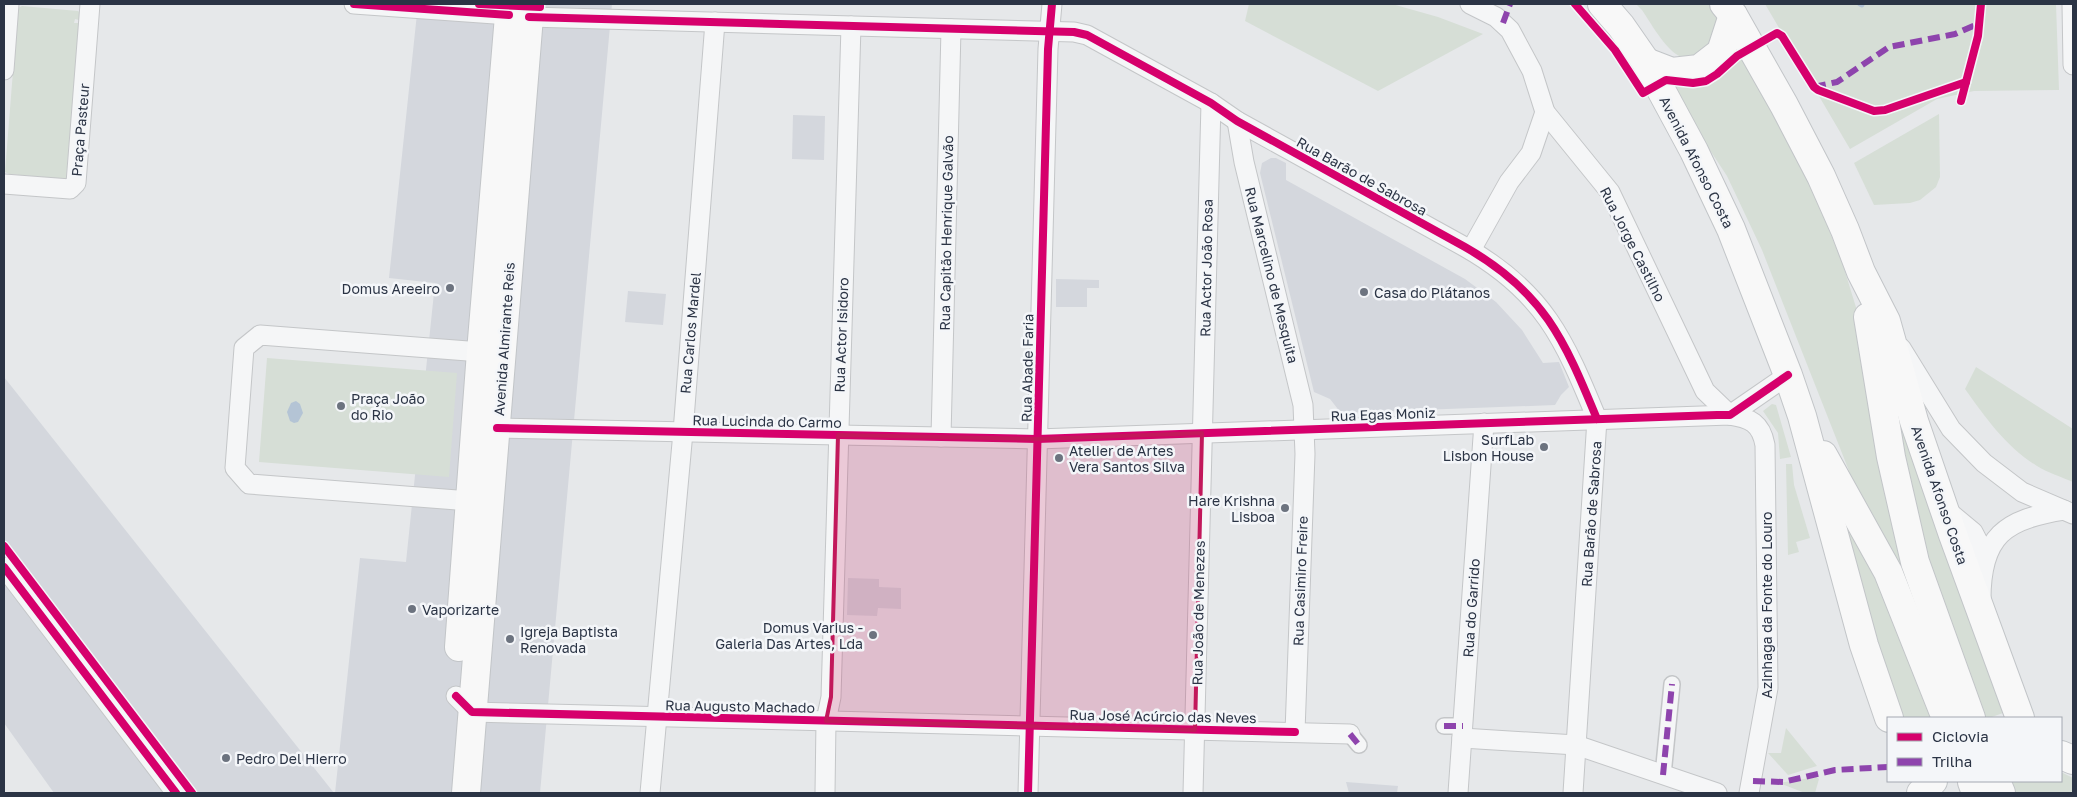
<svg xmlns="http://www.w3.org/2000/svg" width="2077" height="797" viewBox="0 0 2077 797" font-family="'Golos Text',sans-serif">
	<rect width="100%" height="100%" fill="#e6e8ea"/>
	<g fill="#d4d7dd">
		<path d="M418 4H612L540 793H335L360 558 406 562 435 283 389 278Z"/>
		<path d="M793 115 825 116 824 160 792 159Z"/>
		<path d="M1271 158H1276L1286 163V180L1465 279 1496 302 1522 330 1543 363 1559 362 1569 387 1561 395 1555 405 1341 413 1330 399 1314 392 1260 173 1262 163Z"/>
		<path d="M1056 279 1099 280V288H1087V307H1056Z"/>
		<path d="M628 291 666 294 663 325 625 322Z"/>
		<path d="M4 377 334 793H54L4 723Z"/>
		<path d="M848 578 879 579V587L901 588V609L878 608 877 616 847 615Z"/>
		<path d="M1346 782 1398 786 1397 793H1349Z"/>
	</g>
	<g fill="#d6ded6">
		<path d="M1249 4H1392L1438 17 1483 34 1378 91 1245 21Z"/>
		<path d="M1636 4H1711L1719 20 1714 43C1706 49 1697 58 1686 58 1669 57 1651 23 1642 10Z"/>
		<path d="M1765 4H2056L2059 90 1974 91 1937 99 1850 149Z"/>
		<path d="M22 6 78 11 80 13 79 20 75 19 74 23H79L66 179 9 174 5 172 18 8Z"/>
		<path d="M1741 46 1803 165 1843 265 1862 327 1925 635 1851 476 1762 250 1727 176 1663 79C1670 81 1678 85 1685 86 1710 87 1727 63 1741 46Z"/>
		<path d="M1939 114 1940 177 1936 187 1920 200 1910 203 1874 205 1854 163Z"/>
		<path d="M267 358 457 373 449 477 259 462Z"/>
		<path d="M1976 367 2073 429V482C2062 477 2048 473 2037 466 2007 448 1985 417 1965 389Z"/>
		<path d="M1772 404 1776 405 1791 457 1780 459 1778 433 1763 411Z"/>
		<path d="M1902 431 2005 701 1999 702 2003 713 1989 718H1982L1933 584 1899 432Z"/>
		<path d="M1786 464H1792L1794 485 1810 538 1796 542 1799 552 1788 555Z"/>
		<path d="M1827 484 1877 581 1933 718H1899Z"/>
		<path d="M1786 728 1817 766 1788 775 1768 753H1781Z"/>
		<path d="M2061 772 2073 778V793H2011L2006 781H2061Z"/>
		<path d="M1816 777 1819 779 1815 793H1805L1779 783Z"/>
	</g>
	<path fill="#b4c4d5" d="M296 401 300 404 303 413 298 422 294 423 290 421 287 412 291 403Z"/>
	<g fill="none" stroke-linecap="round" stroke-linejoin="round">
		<path stroke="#b4c4d5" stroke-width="5" d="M1860 4 1862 5"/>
		<defs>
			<g id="pedestrian">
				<path d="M1444 726H1463"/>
				<path d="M1350 734 1359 745"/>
				<path d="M1663 775 1672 684"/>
			</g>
			<g id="minor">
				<path d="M354 4 509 15"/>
				<path d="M1470 4 1496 17 1510 30 1532 71 1545 112 1610 192 1705 391 1730 415"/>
				<path d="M2072 4 2073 65"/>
				<path d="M529 17 1074 32 1087 35 1211 103 1237 121 1465 247C1544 292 1564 339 1597 419L1573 793"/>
				<path d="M4 70 9 4"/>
				<path d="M1237 121 1244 162 1303 405 1305 454 1295 732"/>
				<path d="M4 184 70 189 76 183 90 4"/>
				<path d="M1471 250 1509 182 1531 153 1545 112"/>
				<path d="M1901 348 1951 429 1984 463 2022 492 2073 514"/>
				<path d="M1730 415 1788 375"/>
				<path d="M497 428 1037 439 1730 415C1750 418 1761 423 1765 445L1768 688 1749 793"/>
				<path d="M941 437 951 29"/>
				<path d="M470 501 249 484 235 468 244 348 260 335 481 352"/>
				<path d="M1944 508 1973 532 1986 557"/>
				<path d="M4 567 176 793"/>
				<path d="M1981 599C1981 536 2005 519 2064 510"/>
				<path d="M456 696 472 712 1350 734"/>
				<path d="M1462 738 1576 745 1717 793"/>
				<path d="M650 793 683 432 715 22"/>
				<path d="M825 793 826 721 831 697 851 26"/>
				<path d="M1028 793 1048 49 1052 4"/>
				<path d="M1193 793 1211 103"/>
				<path d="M1458 793 1484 423"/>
			</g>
			<g id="primary">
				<path d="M1602 4 1621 26 1646 62 1694 151 1731 229 1788 375 1802 416 1864 645 1889 718"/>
				<path d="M1724 4 1733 15 1784 105 1821 176 1845 230 1861 272 1886 321 1914 421 1953 535 2020 718"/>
				<path d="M1646 62 1672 72 1699 69 1721 52 1733 15"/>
				<path d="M1868 317 1891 457 1915 562 1971 718"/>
				<path d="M1823 455 1888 572 1946 718"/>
				<path d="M459 647 481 352 510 4"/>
				<path d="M2061 755 2073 760"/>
				<path d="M1996 781 2001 793"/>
				<path d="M1972 782 1976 793"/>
				<path d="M466 793 530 4"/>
				<path d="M1921 793 1933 781"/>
			</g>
		</defs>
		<use href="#pedestrian" stroke="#c4c6c8" stroke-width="18"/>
		<use href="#minor" stroke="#c4c6c8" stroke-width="21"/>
		<use href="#primary" stroke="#c2c5c8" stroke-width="30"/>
		<use href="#pedestrian" stroke="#f5f6f7" stroke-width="15"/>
		<use href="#minor" stroke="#f5f6f7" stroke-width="19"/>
		<use href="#primary" stroke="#f8f8f8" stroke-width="28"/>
		<g stroke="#8e44ad" stroke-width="6" stroke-dasharray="12 6" stroke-linecap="butt">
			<path d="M1503 23 1510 4"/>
			<path d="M1814 87 1837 82 1889 47 1955 34 1980 23"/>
			<path d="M1444 726H1463"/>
			<path d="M1350 734 1359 745"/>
			<path d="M1663 775 1672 684"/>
			<path d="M1753 781 1783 782 1835 770 1888 767"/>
		</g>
		<defs>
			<g id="cycleway">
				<path d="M354 4 509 15"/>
				<path d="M479 4 540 7V4"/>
				<path d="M1575 4 1615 50 1643 93 1666 80 1693 83 1706 81 1717 74 1737 56 1777 33 1782 36 1814 87 1818 90 1874 111 1885 110 1966 82"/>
				<path d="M529 17 1074 32 1087 35 1211 103 1237 121 1465 247C1544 292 1564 339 1597 419"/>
				<path d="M1961 101 1978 36 1981 4"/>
				<path d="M497 428 1037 439 1717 415H1730L1788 375"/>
				<path d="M4 546 192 793"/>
				<path d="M4 567 176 793"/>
				<path d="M456 696 472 712 1295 732"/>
				<path d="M1028 793 1048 49 1052 4"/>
			</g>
		</defs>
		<use href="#cycleway" stroke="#f4f6f9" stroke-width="11"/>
		<use href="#cycleway" stroke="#d6006c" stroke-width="8"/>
	</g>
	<path fill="#c2185b" fill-opacity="0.2" stroke="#c2185b" stroke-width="4" stroke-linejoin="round" d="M1202 433 1195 730 826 721 831 697 838 435 1037 439Z"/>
	<g fill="#6c737f" stroke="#f4f6f9" stroke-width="2">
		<circle cx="450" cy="288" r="5"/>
		<circle cx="1364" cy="292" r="5"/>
		<circle cx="341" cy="406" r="5"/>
		<circle cx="1544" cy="447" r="5"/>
		<circle cx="1059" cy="458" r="5"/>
		<circle cx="1285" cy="508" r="5"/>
		<circle cx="412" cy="609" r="5"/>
		<circle cx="873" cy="635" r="5"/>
		<circle cx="510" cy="639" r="5"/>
		<circle cx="226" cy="758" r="5"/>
	</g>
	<g text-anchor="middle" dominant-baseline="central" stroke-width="5" stroke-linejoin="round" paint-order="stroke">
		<g font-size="14" fill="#2b3445" stroke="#f4f6f9">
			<text transform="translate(80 130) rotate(-85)">Praça Pasteur</text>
			<text transform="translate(1697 162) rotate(63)">Avenida Afonso Costa</text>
			<text transform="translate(1362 176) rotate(29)">Rua Barão de Sabrosa</text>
			<text transform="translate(946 233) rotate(-89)">Rua Capitão Henrique Galvão</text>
			<text transform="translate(1633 244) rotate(63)">Rua Jorge Castilho</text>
			<text transform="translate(1206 268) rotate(-89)">Rua Actor João Rosa</text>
			<text transform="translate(1272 275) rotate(76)">Rua Marcelino de Mesquita</text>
			<text transform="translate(690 333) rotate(-85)">Rua Carlos Mardel</text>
			<text transform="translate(841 335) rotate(-88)">Rua Actor Isidoro</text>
			<text transform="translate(504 339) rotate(-86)">Avenida Almirante Reis</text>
			<text transform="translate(1027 368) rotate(-89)">Rua Abade Faria</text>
			<text transform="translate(1383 414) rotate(-2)">Rua Egas Moniz</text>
			<text transform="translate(767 421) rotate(1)">Rua Lucinda do Carmo</text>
			<text transform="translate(1940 495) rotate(71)">Avenida Afonso Costa</text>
			<text transform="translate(1591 514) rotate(-86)">Rua Barão de Sabrosa</text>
			<text transform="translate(1300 581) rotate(-88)">Rua Casimiro Freire</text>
			<text transform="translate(1766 605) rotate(-90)">Azinhaga da Fonte do Louro</text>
			<text transform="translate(1471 608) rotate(-86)">Rua do Garrido</text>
			<text transform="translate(1198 613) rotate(-89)">Rua João de Menezes</text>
			<text transform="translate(740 706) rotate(1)">Rua Augusto Machado</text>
			<text transform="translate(1163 716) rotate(1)">Rua José Acúrcio das Neves</text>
		</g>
		<g font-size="14" fill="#2b3445" stroke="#f4f6f9" text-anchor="start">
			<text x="440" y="288" text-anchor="end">Domus Areeiro</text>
			<text x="1374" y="292">Casa do Plátanos</text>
			<text x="351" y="398">Praça João<tspan x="351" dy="16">do Rio</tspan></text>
			<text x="1534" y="439" text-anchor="end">SurfLab<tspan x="1534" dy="16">Lisbon House</tspan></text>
			<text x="1069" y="450">Atelier de Artes<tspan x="1069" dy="16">Vera Santos Silva</tspan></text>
			<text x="1275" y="500" text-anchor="end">Hare Krishna<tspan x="1275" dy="16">Lisboa</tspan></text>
			<text x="422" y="609">Vaporizarte</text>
			<text x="863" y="627" text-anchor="end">Domus Varius -<tspan x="863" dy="16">Galeria Das Artes, Lda</tspan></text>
			<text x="520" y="631">Igreja Baptista<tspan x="520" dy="16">Renovada</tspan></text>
			<text x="236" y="758">Pedro Del Hierro</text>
		</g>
	</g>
	<rect width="2077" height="797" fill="none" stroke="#2b3445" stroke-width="10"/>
	<rect x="1887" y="717" width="175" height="65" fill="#f4f6f9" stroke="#a4a8b1"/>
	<rect x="1897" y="733" width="25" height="8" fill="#d6006c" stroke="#a4a8b1"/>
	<text x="1932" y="742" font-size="15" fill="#2b3445">Ciclovia</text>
	<rect x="1897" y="758" width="25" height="8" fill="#8e44ad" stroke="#a4a8b1"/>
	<text x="1932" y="767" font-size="15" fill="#2b3445">Trilha</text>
</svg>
